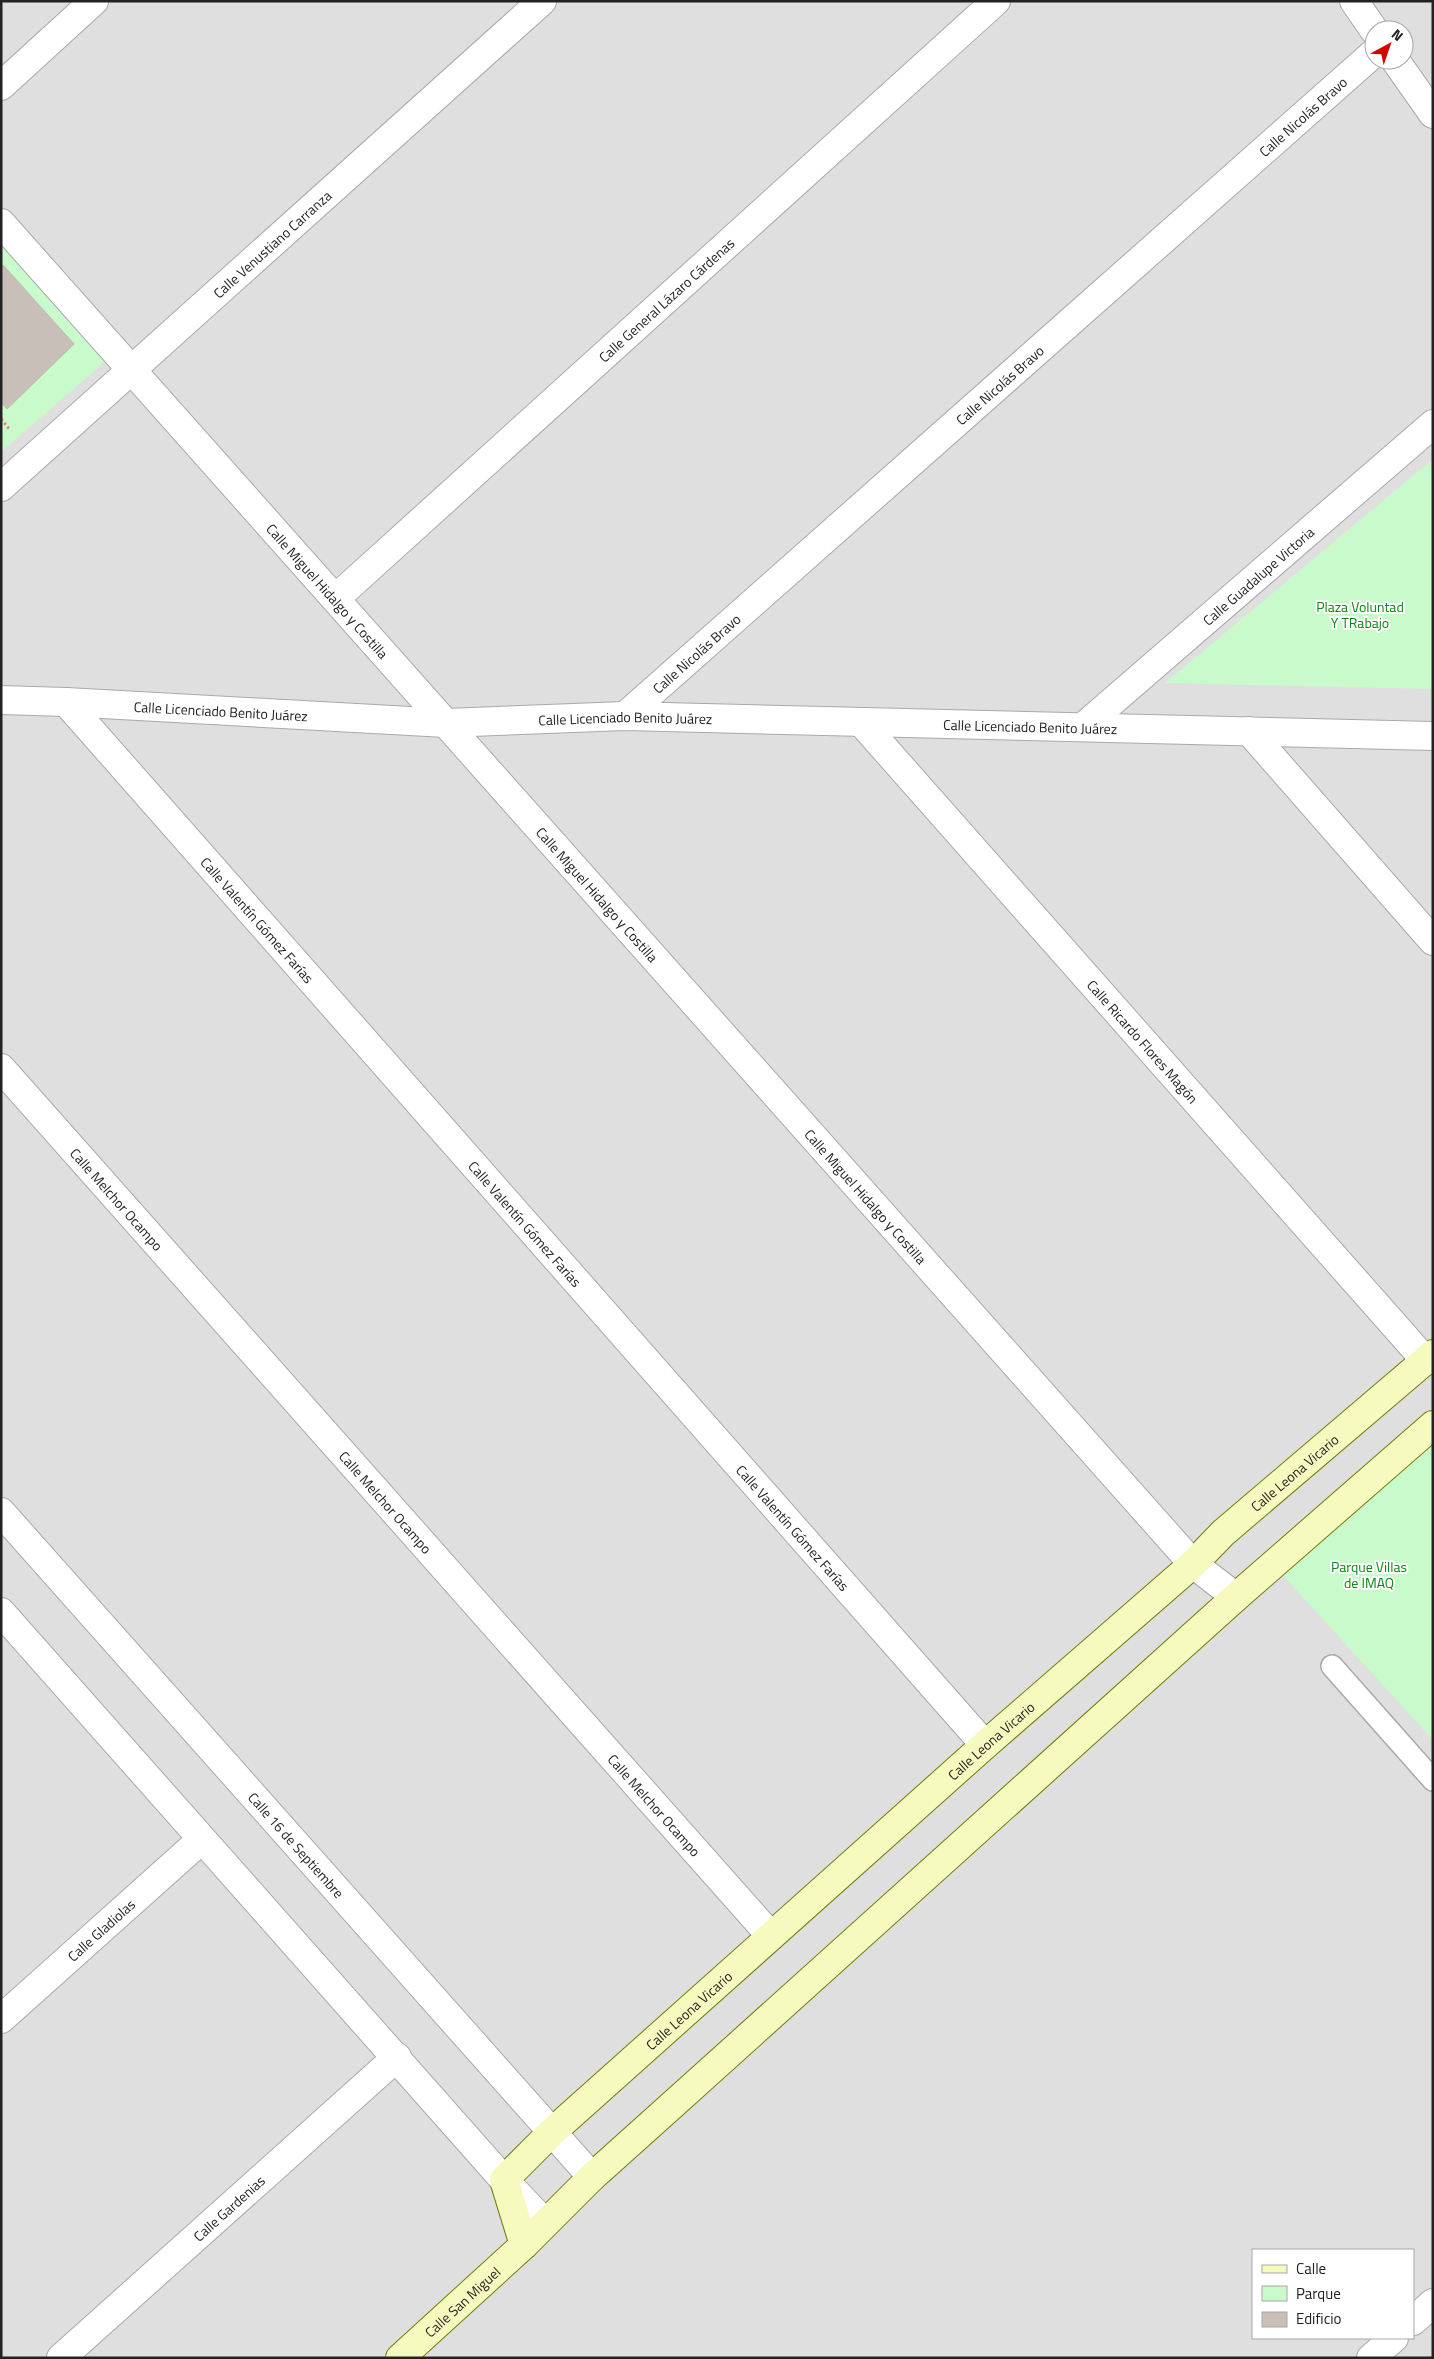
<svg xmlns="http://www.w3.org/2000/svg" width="1434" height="2359" viewBox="0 0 1434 2359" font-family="'Titillium Web',sans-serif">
	<rect width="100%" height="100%" fill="#f2efe9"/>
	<path fill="#e0dfdf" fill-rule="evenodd" d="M1 1H1433V2358H1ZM1374 30H1404V60H1374ZM1253 2250H1413V2338H1253Z"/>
	<g fill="#c8facc">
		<path d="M1 229 115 353 1 452Z"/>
		<path d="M1433 459V689L1165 683Z"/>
		<path d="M1433 1429V1740L1278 1570Z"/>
	</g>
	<path fill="#c7bfb8" stroke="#c4b6ab" d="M3 265 74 344 7 409 1 402V267Z"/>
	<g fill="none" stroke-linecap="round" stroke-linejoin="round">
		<defs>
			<path id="service" d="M1332 1666 1433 1780"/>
			<g id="minor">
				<path d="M1354 1 1374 30"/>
				<path d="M1395 60 1433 114"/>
				<path d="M1 86 94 1"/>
				<path id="s1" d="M1 223 1193 1564 1236 1597"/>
				<path id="s2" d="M1 487 542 1"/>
				<path id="s3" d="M336 598 996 1"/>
				<path id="s4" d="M1 700 66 702 446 723 625 716 1433 736"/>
				<path id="s5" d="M66 702 985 1745"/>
				<path id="s6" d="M625 716 1374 53"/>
				<path id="s7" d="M861 722 1426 1361"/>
				<path id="s8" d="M1084 726 1433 424"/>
				<path d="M1249 731 1433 941"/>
				<path id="s9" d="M1 1068 771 1936"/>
				<path id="s10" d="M1 2019 201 1840"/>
				<path d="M1413 2321 1433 2303"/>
				<path id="s11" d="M61 2358 397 2057"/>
				<path d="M1371 2358 1394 2338"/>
			</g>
			<g id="tertiary">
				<path id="s12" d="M1 1512 592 2177"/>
				<path d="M1 1612 504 2180 545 2223"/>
			</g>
			<g id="secondary">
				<path id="s13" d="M524 2245 504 2180 552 2132 985 1745 1193 1564 1223 1533 1433 1354"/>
				<path id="s14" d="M400 2358 524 2245 592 2177 670 2107 1236 1597 1433 1425"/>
			</g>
		</defs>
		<use href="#service" stroke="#a9a9a9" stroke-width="24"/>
		<use href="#minor" stroke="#a9a9a9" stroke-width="30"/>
		<use href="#tertiary" stroke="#a9a9a9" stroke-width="30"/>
		<use href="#secondary" stroke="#707d05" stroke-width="30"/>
		<path stroke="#fa8072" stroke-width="3" stroke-dasharray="2.5 2.5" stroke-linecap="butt" d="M1 419 10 430"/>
		<use href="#service" stroke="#fff" stroke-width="21"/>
		<use href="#minor" stroke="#fff" stroke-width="28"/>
		<use href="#tertiary" stroke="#fff" stroke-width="28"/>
		<use href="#secondary" stroke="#f7fabf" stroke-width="28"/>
	</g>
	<g text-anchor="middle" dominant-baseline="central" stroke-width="4" stroke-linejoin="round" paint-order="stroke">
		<g font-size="14" fill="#222" stroke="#fff">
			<text stroke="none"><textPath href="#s6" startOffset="905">Calle Nicolás Bravo</textPath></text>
			<text stroke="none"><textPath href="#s2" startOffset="364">Calle Venustiano Carranza</textPath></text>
			<text stroke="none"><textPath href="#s3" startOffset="445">Calle General Lázaro Cárdenas</textPath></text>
			<text stroke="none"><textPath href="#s6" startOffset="500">Calle Nicolás Bravo</textPath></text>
			<text stroke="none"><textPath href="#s8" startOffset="230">Calle Guadalupe Victoria</textPath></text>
			<text stroke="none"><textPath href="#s1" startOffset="492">Calle Miguel Hidalgo y Costilla</textPath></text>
			<text stroke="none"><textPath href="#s6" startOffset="95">Calle Nicolás Bravo</textPath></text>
			<text stroke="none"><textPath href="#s4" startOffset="220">Calle Licenciado Benito Juárez</textPath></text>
			<text stroke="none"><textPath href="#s4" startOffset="625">Calle Licenciado Benito Juárez</textPath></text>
			<text stroke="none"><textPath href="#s4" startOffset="1030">Calle Licenciado Benito Juárez</textPath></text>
			<text stroke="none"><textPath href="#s1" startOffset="898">Calle Miguel Hidalgo y Costilla</textPath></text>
			<text stroke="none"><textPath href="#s5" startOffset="290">Calle Valentín Gómez Farías</textPath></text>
			<text stroke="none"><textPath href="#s7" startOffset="426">Calle Ricardo Flores Magón</textPath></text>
			<text stroke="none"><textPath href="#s1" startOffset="1302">Calle Miguel Hidalgo y Costilla</textPath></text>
			<text stroke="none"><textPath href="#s9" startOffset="175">Calle Melchor Ocampo</textPath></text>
			<text stroke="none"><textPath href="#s5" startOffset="695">Calle Valentín Gómez Farías</textPath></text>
			<text stroke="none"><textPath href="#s13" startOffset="1129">Calle Leona Vicario</textPath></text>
			<text stroke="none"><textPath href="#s9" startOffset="580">Calle Melchor Ocampo</textPath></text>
			<text stroke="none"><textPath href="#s5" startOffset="1100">Calle Valentín Gómez Farías</textPath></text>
			<text stroke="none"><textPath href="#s13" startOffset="724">Calle Leona Vicario</textPath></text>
			<text stroke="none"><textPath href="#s9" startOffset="985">Calle Melchor Ocampo</textPath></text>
			<text stroke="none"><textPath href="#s12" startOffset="445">Calle 16 de Septiembre</textPath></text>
			<text stroke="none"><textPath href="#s10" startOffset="134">Calle Gladiolas</textPath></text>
			<text stroke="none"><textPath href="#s13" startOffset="319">Calle Leona Vicario</textPath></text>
			<text stroke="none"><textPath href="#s11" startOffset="225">Calle Gardenias</textPath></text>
			<text stroke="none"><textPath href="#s14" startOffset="84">Calle San Miguel</textPath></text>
		</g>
		<g font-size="14" fill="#0c8416" stroke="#fff">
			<text x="1360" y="606">Plaza Voluntad<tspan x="1360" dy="16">Y TRabajo</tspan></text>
			<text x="1369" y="1566">Parque Villas<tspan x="1369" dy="16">de IMAQ</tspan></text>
		</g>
	</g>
	<rect width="1434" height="2359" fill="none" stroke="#222222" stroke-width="5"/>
	<rect x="1252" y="2249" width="162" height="90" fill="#ffffff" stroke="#a7a7a7"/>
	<rect x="1262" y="2265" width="25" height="8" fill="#f7fabf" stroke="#a7a7a7"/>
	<text x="1296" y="2274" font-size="15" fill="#222222">Calle</text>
	<rect x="1262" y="2286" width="25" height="15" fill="#c8facc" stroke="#a7a7a7"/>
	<text x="1296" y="2299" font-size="15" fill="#222222">Parque</text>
	<rect x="1262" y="2312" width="25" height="15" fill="#c7bfb8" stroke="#a7a7a7"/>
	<text x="1296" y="2324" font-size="15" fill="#222222">Edificio</text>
	<g transform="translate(1389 45) rotate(40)"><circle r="24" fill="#ffffff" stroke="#a7a7a7"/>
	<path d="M0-4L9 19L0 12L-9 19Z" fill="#d40000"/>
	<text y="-8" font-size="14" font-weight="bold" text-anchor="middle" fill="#222222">N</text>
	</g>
</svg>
